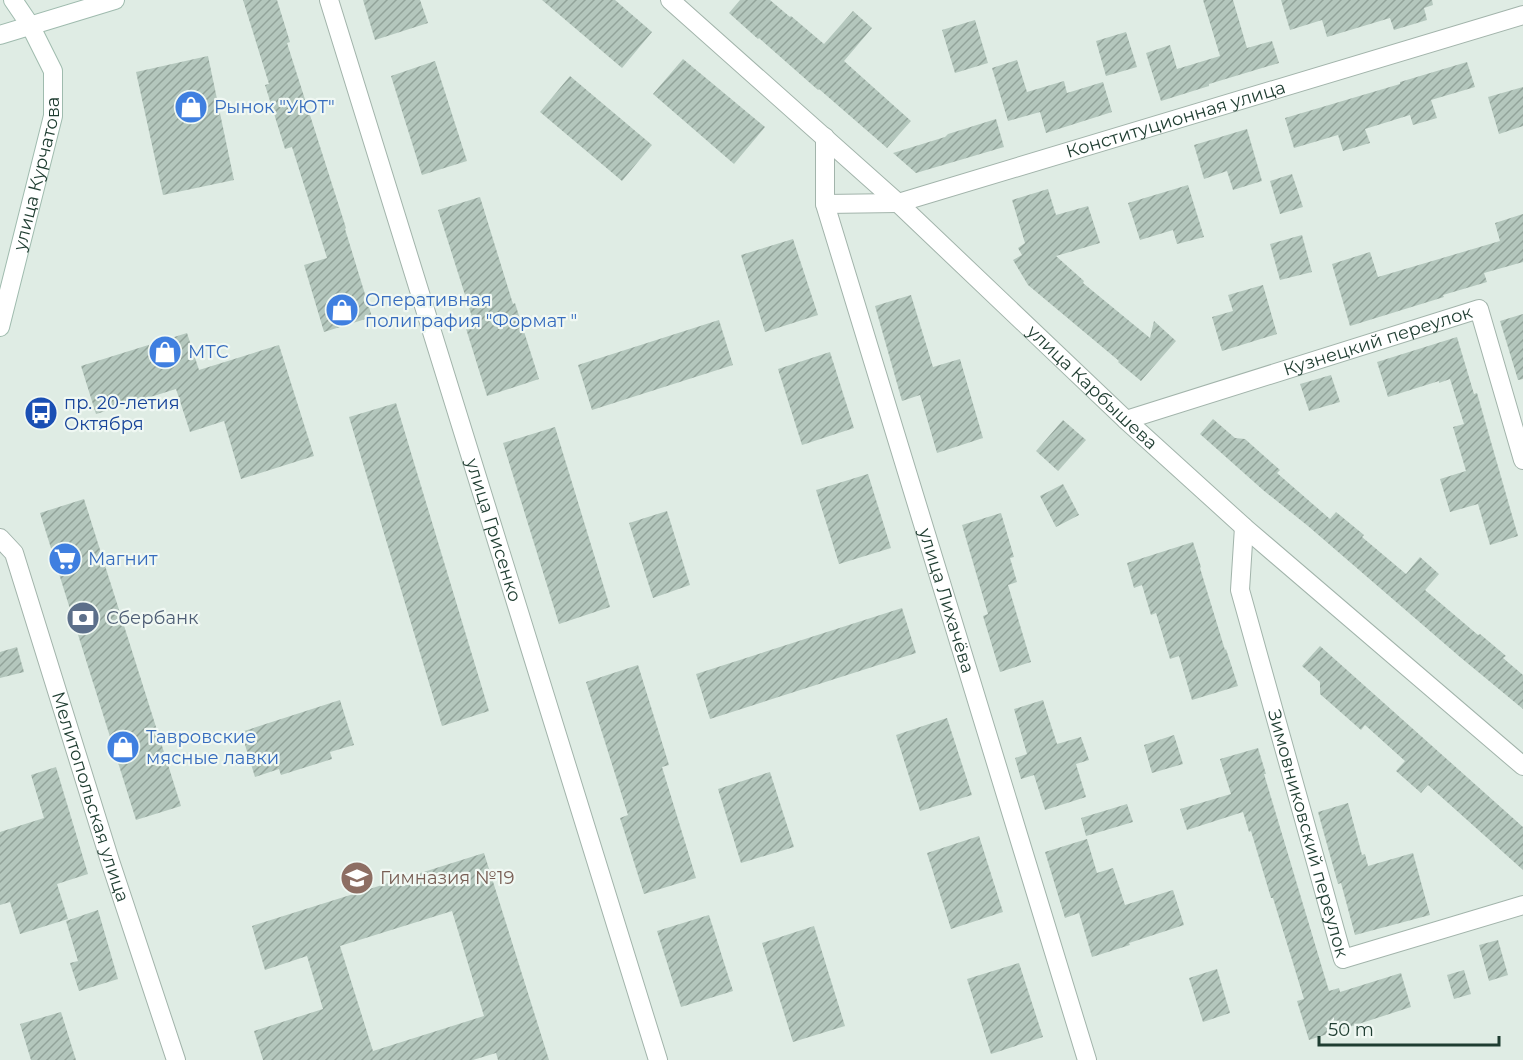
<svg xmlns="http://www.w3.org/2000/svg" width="1523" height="1060" viewBox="0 0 1523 1060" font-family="Montserrat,sans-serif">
	<defs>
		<pattern id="building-hatch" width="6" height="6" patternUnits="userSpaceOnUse" patternTransform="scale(1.5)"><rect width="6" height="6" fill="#b4c7bd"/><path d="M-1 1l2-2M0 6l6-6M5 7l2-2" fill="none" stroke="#92a39a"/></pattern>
	</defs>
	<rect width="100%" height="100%" fill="#dfece4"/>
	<g fill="url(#building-hatch)" fill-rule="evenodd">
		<path d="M243 0H277L290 42 287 43 346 228 345 229 372 317 324 332 304 265 327 258 292 147 285 149 265 85 269 84Z"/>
		<path d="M363 0H420L428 23 375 40Z"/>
		<path d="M542 0H615L652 32 622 68Z"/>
		<path d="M740 0H770L790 17 791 16 824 44 853 11 872 28 844 61 911 121 887 148 819 89 818 90 759 38 758 39 729 13Z"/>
		<path d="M1203 0H1233L1247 48 1272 41 1279 63 1209 84V86L1161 101 1146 53 1170 45 1177 69 1220 56Z"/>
		<path d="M1281 0H1432L1433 5 1424 8 1427 20 1394 30 1390 18 1327 37 1322 20 1290 30Z"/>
		<path d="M975 20 988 63 955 73 942 30Z"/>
		<path d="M1126 32 1137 67 1106 76 1096 41Z"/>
		<path d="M208 56 234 180 163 195 136 72Z"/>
		<path d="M683 59 765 127 734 164 653 94Z"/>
		<path d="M1017 60 1027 92 1064 81 1067 93 1103 82 1112 112 1046 133 1040 112 1008 121 992 68Z"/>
		<path d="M435 61 467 161 422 175 391 76Z"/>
		<path d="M1467 62 1475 87 1431 100 1437 118 1413 125 1410 115 1365 129 1370 143 1343 151 1338 135 1294 148 1285 118 1400 84V82Z"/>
		<path d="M570 76 652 145 622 181 540 112Z"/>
		<path d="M1523 87V126L1499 134 1488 97Z"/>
		<path d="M996 119 1004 147 916 173 893 153 945 137 948 134Z"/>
		<path d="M1247 129 1262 181 1233 190 1227 171 1204 179 1194 145Z"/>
		<path d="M1292 174 1303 207 1280 214 1270 181Z"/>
		<path d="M1188 185 1204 237 1177 244 1173 230 1140 240 1128 203Z"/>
		<path d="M1048 189 1056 215 1088 206 1100 243 1056 256 1084 281 1083 283 1150 338 1154 321 1176 341 1141 381 1118 362 1119 361 1028 285 1013 260 1022 255 1018 248 1025 243 1012 200Z"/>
		<path d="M480 197 513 304 515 303 539 379 487 396 463 319 472 317 438 210Z"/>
		<path d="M1523 214V262L1484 273 1487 282 1443 295 1444 297 1350 326 1332 264 1370 252 1378 277 1500 241 1495 223Z"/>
		<path d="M1302 235 1312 272 1280 280 1270 244Z"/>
		<path d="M793 239 818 315 765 332 741 255Z"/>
		<path d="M1263 285 1277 334 1222 351 1212 317 1233 311 1228 295Z"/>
		<path d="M911 295 933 367 960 359 983 438 937 453 920 395 902 401 875 306Z"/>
		<path d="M1523 314V379L1518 380 1500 321Z"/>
		<path d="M719 320 733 365 592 410 578 365Z"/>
		<path d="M187 333 199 370 279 345 314 456 241 479 224 421 190 432 176 389 96 414 81 366Z"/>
		<path d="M1457 337 1474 394 1477 393 1518 536 1490 545 1478 504 1450 512 1440 479 1466 471 1453 427 1464 424 1450 379 1439 383V381L1388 397 1377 362Z"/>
		<path d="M830 352 854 428 802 445 778 369Z"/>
		<path d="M1331 375 1340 402 1309 411 1300 384Z"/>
		<path d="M396 403 489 711 442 726 349 417Z"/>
		<path d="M1213 419 1235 438 1245 439 1280 470 1277 473 1330 519 1336 512 1364 535 1362 537 1406 574 1420 557 1439 574 1425 590 1478 635 1480 634 1506 656 1503 658 1523 675V709L1460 657 1308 526 1263 490 1200 434Z"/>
		<path d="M1063 420 1086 440 1058 471 1036 451Z"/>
		<path d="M555 427 610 607 559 624 503 443Z"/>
		<path d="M868 474 891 548 839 564 816 490Z"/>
		<path d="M1063 484 1079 515 1056 527 1040 496Z"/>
		<path d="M84 499 181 806 136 820 40 513Z"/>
		<path d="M667 511 690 585 653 598 629 523Z"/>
		<path d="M1001 513 1014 557 1010 558 1017 582 1008 585 1031 662 1000 672 983 616 988 614 962 525Z"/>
		<path d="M1193 542 1201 567 1200 568 1225 650 1226 649 1238 686 1192 700 1179 656 1170 659 1156 613 1151 615 1142 585 1134 588 1127 563Z"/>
		<path d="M902 608 916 653 710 719 696 674Z"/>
		<path d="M1320 646 1523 827V870L1428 785 1421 793 1396 771 1405 761 1365 725 1361 730 1320 694V682L1302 666Z"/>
		<path d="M17 647 24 672 0 678V652Z"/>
		<path d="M638 665 669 765 662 767 696 878 644 894 620 818 628 815 586 682Z"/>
		<path d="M340 700 354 745 330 752 332 759 281 775 279 769 255 777 241 732Z"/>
		<path d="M1043 700 1057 744 1081 737 1089 760 1076 764 1086 797 1045 810 1034 775 1021 779 1015 758 1027 754 1014 709Z"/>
		<path d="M947 718 972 795 920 811 896 735Z"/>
		<path d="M1174 735 1183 764 1152 773 1144 745Z"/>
		<path d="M1258 748 1266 774H1264L1329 991 1339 988 1340 992 1401 973 1411 1007 1309 1040 1297 1001 1304 999 1273 898H1271L1251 831 1249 832 1243 812 1187 830 1180 809 1231 794 1220 759Z"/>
		<path d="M56 767 88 874 57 884 68 919 20 934 10 902 0 905V832L44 818 31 775Z"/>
		<path d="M770 772 794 847 741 863 718 789Z"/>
		<path d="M1348 803 1362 855 1365 854 1368 866 1413 853 1430 915 1355 935 1341 883 1338 884 1318 812Z"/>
		<path d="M1127 804 1133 822 1086 836 1081 818Z"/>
		<path d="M979 836 1003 912 951 929 927 853Z"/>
		<path d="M1087 839 1097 873 1113 868 1125 905 1173 890 1184 925 1129 943 1130 945 1092 957 1079 913 1065 918 1045 852Z"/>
		<path d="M484 853 549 1060H498L496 1053 473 1060H263L254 1031 323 1009 307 956 265 970 252 926ZM452 911 484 1016 373 1051 340 946Z"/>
		<path d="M98 910 118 979 79 991 70 963 78 961 66 921Z"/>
		<path d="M709 915 733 991 681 1007 657 931Z"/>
		<path d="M814 926 845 1026 793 1042 762 943Z"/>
		<path d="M1498 940 1508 975 1489 981 1479 945Z"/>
		<path d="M1019 963 1043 1037 991 1054 967 979Z"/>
		<path d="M1217 969 1230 1013 1203 1022 1189 978Z"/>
		<path d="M1464 970 1471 994 1454 999 1447 975Z"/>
		<path d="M61 1012 76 1060H31L20 1024Z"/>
	</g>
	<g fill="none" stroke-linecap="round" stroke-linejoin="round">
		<defs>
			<g id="street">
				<path id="s1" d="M329 0 658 1060"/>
				<path id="s2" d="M670 0 898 203 1126 420 1244 527 1523 766"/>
				<path id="s3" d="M825 137V204L1087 1060"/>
				<path id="s4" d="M825 204 898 203 1523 15"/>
				<path id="s5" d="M1126 420 1479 309 1523 460"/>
				<path id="s6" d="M1244 527 1240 590 1343 959 1523 905"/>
				<path id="s7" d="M0 538 14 553 110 861 176 1060"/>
			</g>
			<g id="secondary">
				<path d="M0 35 115 0"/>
				<path id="s8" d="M0 327 53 116V71L30 25 13 0"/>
			</g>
		</defs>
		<use href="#street" stroke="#a2b4ab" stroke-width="20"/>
		<use href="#secondary" stroke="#9fbbae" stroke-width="20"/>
		<use href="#street" stroke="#fff" stroke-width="18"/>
		<use href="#secondary" stroke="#fff" stroke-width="18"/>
	</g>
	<defs>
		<symbol id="shop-disc" viewBox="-11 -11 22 22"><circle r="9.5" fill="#3f7fe0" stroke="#f0f8f3"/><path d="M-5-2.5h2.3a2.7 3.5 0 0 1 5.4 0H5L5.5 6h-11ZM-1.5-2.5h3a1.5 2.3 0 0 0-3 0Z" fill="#fff"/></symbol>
		<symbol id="bus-disc" viewBox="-11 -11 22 22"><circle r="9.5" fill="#1a4fb4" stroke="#f0f8f3"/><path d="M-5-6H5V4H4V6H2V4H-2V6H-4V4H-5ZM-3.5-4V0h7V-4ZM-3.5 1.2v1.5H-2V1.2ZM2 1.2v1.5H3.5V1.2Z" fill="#fff"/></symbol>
		<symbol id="supermarket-disc" viewBox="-11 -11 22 22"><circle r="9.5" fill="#3f7fe0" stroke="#f0f8f3"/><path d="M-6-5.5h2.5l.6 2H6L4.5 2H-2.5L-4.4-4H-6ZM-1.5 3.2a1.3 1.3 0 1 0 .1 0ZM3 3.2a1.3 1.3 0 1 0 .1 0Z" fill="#fff"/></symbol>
		<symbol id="bank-disc" viewBox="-11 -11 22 22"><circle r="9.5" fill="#5c6f8a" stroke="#f0f8f3"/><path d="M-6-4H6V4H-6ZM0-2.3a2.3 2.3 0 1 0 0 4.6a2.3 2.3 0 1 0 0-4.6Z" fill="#fff"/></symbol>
		<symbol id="school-disc" viewBox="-11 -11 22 22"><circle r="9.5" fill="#8d6e63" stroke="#f0f8f3"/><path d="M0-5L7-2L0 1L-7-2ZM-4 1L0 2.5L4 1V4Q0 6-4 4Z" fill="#fff"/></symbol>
	</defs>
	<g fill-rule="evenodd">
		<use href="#shop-disc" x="172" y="88" width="38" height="38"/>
		<use href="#shop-disc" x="323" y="291" width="38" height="38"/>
		<use href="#shop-disc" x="146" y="333" width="38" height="38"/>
		<use href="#bus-disc" x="22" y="394" width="38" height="38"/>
		<use href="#supermarket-disc" x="46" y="540" width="38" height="38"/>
		<use href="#bank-disc" x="64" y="599" width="38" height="38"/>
		<use href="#shop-disc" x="104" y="728" width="38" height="38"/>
		<use href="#school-disc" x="338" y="859" width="38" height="38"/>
	</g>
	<g text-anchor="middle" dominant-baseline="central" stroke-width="4.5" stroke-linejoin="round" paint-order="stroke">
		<g font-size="18" fill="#366cbe" stroke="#f0f8f3" text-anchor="start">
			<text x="214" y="107">Рынок "УЮТ"</text>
			<text x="365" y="300">Оперативная<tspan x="365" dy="21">полиграфия "Формат "</tspan></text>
			<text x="188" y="352">МТС</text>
			<text x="88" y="559">Магнит</text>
			<text x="146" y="737">Тавровские<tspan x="146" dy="21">мясные лавки</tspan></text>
		</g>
		<g font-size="18" fill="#1f3d31" stroke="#f0f8f3">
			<text stroke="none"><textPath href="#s4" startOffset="363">Конституционная улица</textPath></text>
			<text stroke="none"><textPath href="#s8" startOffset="158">улица Курчатова</textPath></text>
			<text stroke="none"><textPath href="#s5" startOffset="264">Кузнецкий переулок</textPath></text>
			<text stroke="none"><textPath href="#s2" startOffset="573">улица Карбышева</textPath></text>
			<text stroke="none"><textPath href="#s1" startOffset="555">улица Грисенко</textPath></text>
			<text stroke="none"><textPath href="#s3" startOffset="482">улица Лихачёва</textPath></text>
			<text stroke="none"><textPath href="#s7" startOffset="276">Мелитопольская улица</textPath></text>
			<text stroke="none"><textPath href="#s6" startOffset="316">Зимовниковский переулок</textPath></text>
		</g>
		<g font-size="18" fill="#164399" stroke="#f0f8f3" text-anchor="start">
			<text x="64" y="403">пр. 20-летия<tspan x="64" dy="21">Октября</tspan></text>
		</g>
		<g font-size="18" fill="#4e5e75" stroke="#f0f8f3" text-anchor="start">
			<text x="106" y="618">Сбербанк</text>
		</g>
		<g font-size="18" fill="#785e54" stroke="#f0f8f3" text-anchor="start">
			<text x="380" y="878">Гимназия №19</text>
		</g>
	</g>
	<path d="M1319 1036v9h180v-9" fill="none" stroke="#1f3d31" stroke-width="3"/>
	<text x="1328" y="1036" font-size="18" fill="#1f3d31" stroke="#f0f8f3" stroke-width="4.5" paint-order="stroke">50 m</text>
</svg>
